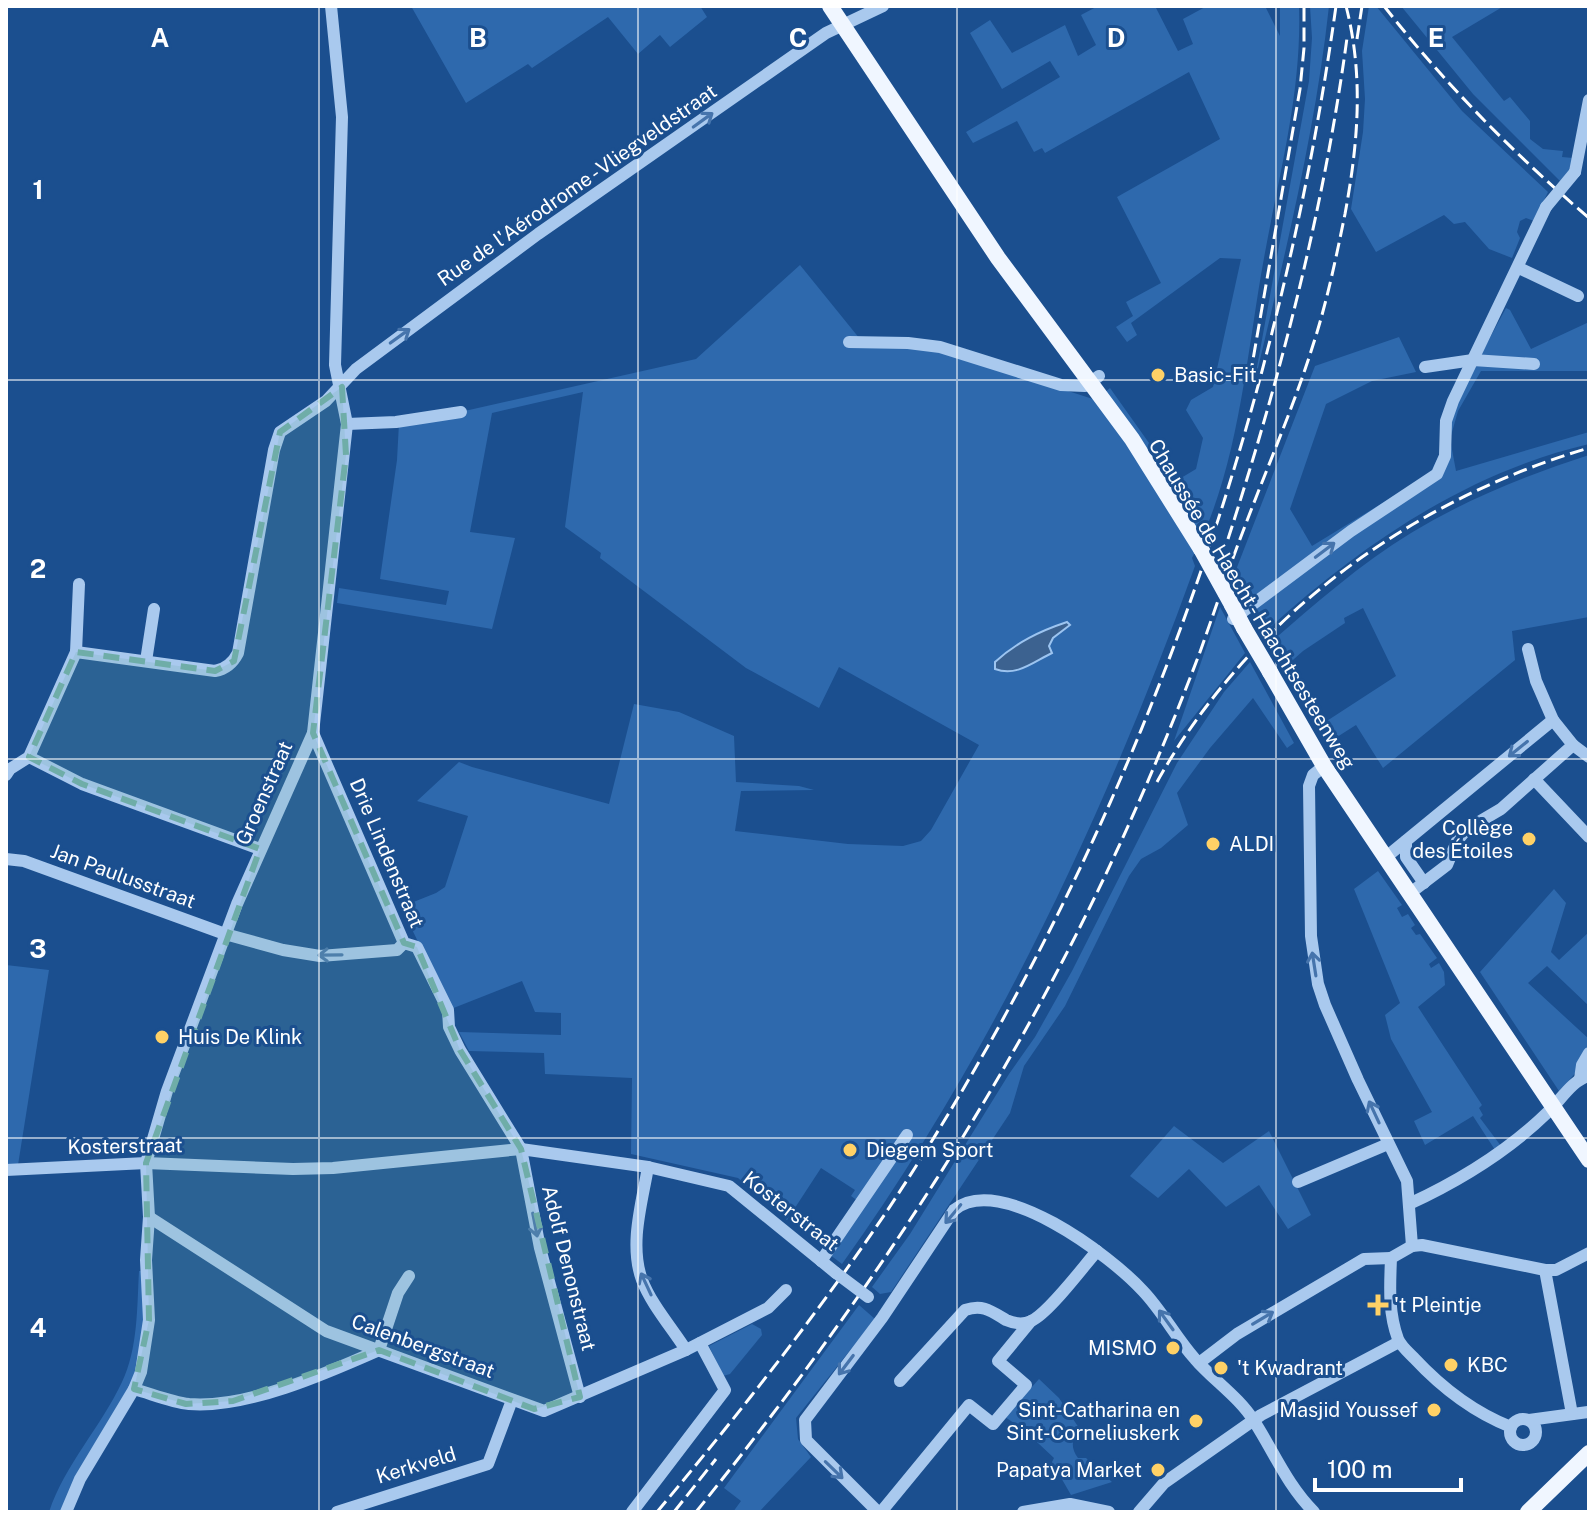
<svg xmlns="http://www.w3.org/2000/svg" width="1595" height="1518" viewBox="0 0 1595 1518" font-family="'Public Sans',sans-serif">
	<rect width="100%" height="100%" fill="#1b4f8f"/>
	<g fill="#2e69ad">
		<path d="M411 6H700L707 17 670 47 660 35 638 54 608 17 532 68 528 64 466 103Z"/>
		<path d="M1098 6H1155L1178 51 1193 44 1183 19 1207 6H1265L1280 36V6H1299C1302 92 1279 174 1264 258 1246 356 1239 470 1192 558L1195 566C1106 812 995 1050 842 1264L825 1251 858 1201 851 1196 855 1190 821 1168 787 1220 738 1178 631 1154 632 1078 545 1074 544 1053 469 1051 459 1032 561 1035V1013L535 1012 522 981 451 1009 401 907 436 893 445 887 468 816 417 801 459 762 472 767 609 804 634 704 679 712 734 736 736 782 799 786 814 790 741 791 735 831 848 844 903 846 921 841 931 830 979 745 839 667 819 708 746 668 600 558 601 553 565 527 583 392 492 413 470 532 515 538 492 629 337 603 339 588 446 605 449 591 380 579 397 460 399 423 411 418 469 410 696 359 800 265 864 344 940 350 1096 400 1110 388 1176 481 1196 469 1203 438 1186 410 1191 400 1213 387 1241 259 1220 258 1131 323 1137 335 1127 342 1116 327 1133 316 1126 302 1161 283 1117 197 1220 139 1189 72 1045 153 1042 148 1034 152 1017 121 973 143 966 132 1060 77 1050 61 1002 89 970 33 990 20 1012 53 1065 25 1078 56 1096 45 1081 15Z"/>
		<path d="M1310 6H1329C1315 135 1283 262 1253 389L1309 81 1312 38Z"/>
		<path d="M1369 6H1376L1462 111 1548 192 1534 221 1526 218 1520 221 1517 232 1520 238 1512 258 1489 249 1465 222 1454 224 1444 215 1376 252 1351 209 1363 132 1365 99 1362 51Z"/>
		<path d="M1401 6H1504L1452 37 1504 101 1510 97 1530 121V139L1543 149 1563 151 1562 157 1573 158 1571 169 1560 181 1473 94Z"/>
		<path d="M1506 308 1510 310 1531 349 1589 322V371H1481L1458 411 1450 439 1456 471 1589 432V444C1465 473 1358 547 1265 632L1234 575 1315 366 1399 337 1416 372 1372 381 1326 404 1290 509 1312 546 1430 474 1439 455 1443 415 1459 395Z"/>
		<path d="M1589 455V617L1512 631 1515 660 1383 768 1356 725 1326 744 1316 728 1396 676 1363 608 1344 618 1345 623 1303 651 1285 667 1271 642C1315 604 1360 564 1411 533 1467 499 1527 475 1589 455Z"/>
		<path d="M1220 607 1245 653 1174 741Z"/>
		<path d="M1250 662 1294 743 1287 748 1253 698 1210 748 1177 793 1188 825 1161 848 1141 859 1129 876 1065 1006 1024 1066 1010 1113 891 1292 880 1294 872 1287 910 1234 1009 1074 1035 1037 1072 971 1177 763 1224 692Z"/>
		<path d="M1378 871 1402 905 1397 908 1402 917 1408 914 1415 925 1411 928 1416 935 1420 934 1437 958 1429 964 1431 968 1439 963 1444 972 1445 985 1418 1007 1482 1105 1479 1108 1483 1115 1480 1118 1501 1146 1495 1150 1473 1116 1425 1145 1414 1121 1432 1112 1391 1039 1385 1015 1400 1003 1354 889Z"/>
		<path d="M1554 889 1566 903 1551 952 1559 960 1589 932V1006L1547 966 1528 983 1589 1039C1589 1061 1573 1076 1559 1091L1480 972Z"/>
		<path d="M6 965 49 970 18 1165 6 1166Z"/>
		<path d="M1174 1126 1223 1163 1269 1131 1311 1215 1288 1229 1259 1185 1226 1207 1189 1169 1158 1198 1130 1176Z"/>
		<path d="M139 1271H143C144 1293 148 1318 145 1339 135 1404 84 1453 60 1512H49C65 1464 101 1427 122 1382 138 1349 137 1307 139 1271Z"/>
		<path d="M859 1305 875 1319 796 1418 798 1439 811 1457 759 1512H733L741 1501 724 1488Z"/>
		<path d="M752 1324 761 1329 762 1335 730 1374 723 1376 709 1346Z"/>
		<path d="M1039 1379 1059 1398 1079 1428C1072 1439 1070 1447 1078 1458H1086L1112 1482 1071 1495 1052 1462 1054 1458 1023 1429 1005 1417Z"/>
	</g>
	<path fill="#3c6290" stroke="#9cc4f0" stroke-width="2" d="M1067 622 1070 625 1053 638 1049 646 1052 653C1033 662 1017 677 995 669V662C1017 642 1040 631 1067 622Z"/>
	<g fill="none" stroke-linecap="round" stroke-linejoin="round">
		<g stroke="#a9c9ee" stroke-width="12">
			<path d="M1575 172 1589 100"/>
			<path d="M1519 268 1578 296"/>
			<path d="M849 342 908 343 940 347 1061 385 1085 386 1099 376"/>
			<path d="M1425 367 1473 360 1534 364"/>
			<path d="M347 424 396 422 461 412"/>
			<path d="M1233 619 1351 531 1437 474 1445 456 1446 421 1453 401 1546 207"/>
			<path d="M1528 649 1536 681 1553 720"/>
			<path d="M76 652 79 584"/>
			<path d="M146 661 154 609"/>
			<path d="M313 733 404 943 417 947 448 1010 449 1027 460 1050 521 1149 540 1248 580 1397"/>
			<path d="M1573 745 1589 757"/>
			<path d="M29 757 82 784 260 849"/>
			<path d="M1324 766 1313 775 1309 786 1311 936 1318 984 1325 1005 1358 1080 1407 1181 1412 1246"/>
			<path d="M6 775 10 769 29 757 76 652 215 671C226 669 233 663 238 653L274 450 280 432 326 401 356 369 538 234 826 33 883 6"/>
			<path d="M1534 779 1589 837"/>
			<path d="M1406 841V857L1424 883"/>
			<path d="M1385 858 1553 720 1573 745 1501 809 1467 829 1457 841 1447 865 1409 894"/>
			<path d="M6 859 24 861 225 934 283 950 320 956 397 950 404 943"/>
			<path d="M1580 1079 1582 1065 1589 1053"/>
			<path d="M648 1167C642 1203 629 1244 642 1280 651 1304 672 1328 686 1350"/>
			<path d="M6 1170 146 1163 293 1169 333 1168 521 1149 648 1167 729 1186 836 1273"/>
			<path d="M1298 1182 1388 1144"/>
			<path d="M1409 1204C1461 1180 1507 1152 1548 1112 1560 1101 1573 1079 1589 1076"/>
			<path d="M149 1217 326 1331 544 1411 686 1350 768 1308 786 1290"/>
			<path d="M821 1261 907 1135"/>
			<path d="M1545 1270H1556L1589 1253"/>
			<path d="M1199 1363 1237 1334 1364 1259 1391 1258"/>
			<path d="M900 1381 965 1310C983 1304 991 1311 1006 1320 1013 1323 1023 1325 1031 1321 1048 1314 1083 1267 1097 1251"/>
			<path d="M134 1389C152 1394 171 1402 189 1404 246 1409 327 1373 379 1350L398 1293 409 1276"/>
			<circle cx="1523" cy="1432" r="13"/>
			<path d="M1529 1420 1588 1412"/>
			<path d="M1511 1427C1473 1412 1441 1387 1414 1358 1408 1352 1401 1346 1398 1339 1388 1312 1390 1285 1391 1258L1412 1246 1422 1245 1545 1270 1572 1414"/>
			<path d="M66 1512 80 1479 134 1389 141 1372 149 1320 146 1260 149 1217 146 1163 167 1091 237 904 313 733 347 424 335 365 342 117 331 6"/>
			<path d="M337 1512 488 1464 512 1400"/>
			<path d="M632 1512 725 1390 700 1343"/>
			<path d="M878 1512 806 1440 805 1420 882 1318 954 1210C1000 1172 1111 1256 1143 1291 1163 1312 1176 1338 1195 1359 1213 1380 1239 1397 1254 1421 1274 1452 1287 1485 1314 1512"/>
			<path d="M881 1512 969 1405 993 1424 1026 1385 998 1361 1031 1321"/>
			<path d="M1023 1512 1070 1504 1109 1512"/>
			<path d="M1139 1512 1164 1483 1261 1415 1399 1342"/>
		</g>
		<g stroke="#f0f6ff" stroke-width="16">
			<path d="M830 6 998 258 1132 439 1201 549"/>
			<path d="M1232 605 1244 628"/>
			<path d="M1270 672 1324 766 1589 1160"/>
			<path d="M1528 1512 1589 1453"/>
		</g>
		<g stroke="#fff" stroke-width="3" stroke-dasharray="14 6" stroke-linecap="butt">
			<path d="M1384 6C1445 84 1514 154 1589 218"/>
			<path d="M1357 39 1362 6"/>
			<path d="M1250 377 1300 89 1304 48V6"/>
			<path d="M1228 539C1281 375 1324 208 1347 38"/>
			<path d="M1157 782C1248 618 1411 500 1589 448"/>
			<path d="M657 1512C738 1415 816 1316 887 1211 1126 850 1276 434 1336 6"/>
			<path d="M674 1512 716 1459"/>
			<path d="M696 1512C862 1306 1008 1087 1119 846 1148 783 1175 718 1200 652 1215 610 1229 567 1245 526 1268 465 1294 406 1313 345 1327 302 1336 258 1345 214 1358 144 1364 76 1346 6"/>
		</g>
		<g stroke="#a9c9ee" stroke-width="12">
			<path d="M1546 207 1575 172"/>
			<path d="M836 1273 868 1297"/>
		</g>
		<g stroke="#f0f6ff" stroke-width="16">
			<path d="M1201 549 1232 605"/>
			<path d="M1244 628 1270 672"/>
		</g>
	</g>
	<defs><path id="oneway-shaft" d="M-6 0H5M1.5-3L5.5 0L1.5 3" fill="none" stroke-width="1.6" stroke-linecap="round" stroke-linejoin="round" transform="scale(2)"/></defs>
	<g stroke="#4674ac">
		<use href="#oneway-shaft" transform="translate(703 120) rotate(-36)"/>
		<use href="#oneway-shaft" transform="translate(400 336) rotate(-36)"/>
		<use href="#oneway-shaft" transform="translate(1325 550) rotate(-37)"/>
		<use href="#oneway-shaft" transform="translate(1518 749) rotate(141)"/>
		<use href="#oneway-shaft" transform="translate(330 955) rotate(179)"/>
		<use href="#oneway-shaft" transform="translate(1314 964) rotate(-99)"/>
		<use href="#oneway-shaft" transform="translate(1374 1112) rotate(-115)"/>
		<use href="#oneway-shaft" transform="translate(953 1214) rotate(130)"/>
		<use href="#oneway-shaft" transform="translate(535 1225) rotate(79)"/>
		<use href="#oneway-shaft" transform="translate(646 1284) rotate(-115)"/>
		<use href="#oneway-shaft" transform="translate(1263 1318) rotate(-31)"/>
		<use href="#oneway-shaft" transform="translate(1166 1320) rotate(-126)"/>
		<use href="#oneway-shaft" transform="translate(846 1365) rotate(127)"/>
		<use href="#oneway-shaft" transform="translate(834 1470) rotate(44)"/>
	</g>
	<path fill="#6fada8" fill-opacity="0.2" stroke="#6fada8" stroke-width="6" stroke-dasharray="16 10" stroke-linejoin="round" d="M342 387 346 455 313 733 404 943 417 947 460 1050 521 1149 580 1397 534 1409 379 1350 233 1401 186 1404 134 1389 149 1320 146 1163 260 849 82 784 29 757 76 652 215 671 234 661 280 432Z"/>
	<path fill="none" stroke="#fff" stroke-width="2" stroke-opacity="0.55" d="M319 6V1512M638 6V1512M957 6V1512M1276 6V1512M6 380H1589M6 759H1589M6 1138H1589"/>
	<g fill="#ffd166" stroke="#1b4f8f" stroke-width="3">
		<circle cx="1158" cy="375" r="8"/>
		<circle cx="1529" cy="839" r="8"/>
		<circle cx="1213" cy="844" r="8"/>
		<circle cx="162" cy="1037" r="8"/>
		<circle cx="850" cy="1150" r="8"/>
		<path d="M1374 1293h8v8h8v8h-8v8h-8v-8h-8v-8h8z"/>
		<circle cx="1173" cy="1348" r="8"/>
		<circle cx="1451" cy="1365" r="8"/>
		<circle cx="1221" cy="1368" r="8"/>
		<circle cx="1434" cy="1410" r="8"/>
		<circle cx="1196" cy="1421" r="8"/>
		<circle cx="1158" cy="1470" r="8"/>
	</g>
	<g text-anchor="middle" dominant-baseline="central" stroke-width="6" stroke-linejoin="round" paint-order="stroke">
		<g font-size="20" fill="#fff" stroke="#1b4f8f">
			<text transform="translate(577 185) rotate(-35)">Rue de l'Aérodrome - Vliegveldstraat</text>
			<text transform="translate(1252 604) rotate(59)">Chaussée de Haecht - Haachtsesteenweg</text>
			<text transform="translate(264 793) rotate(-66)">Groenstraat</text>
			<text transform="translate(387 853) rotate(67)">Drie Lindenstraat</text>
			<text transform="translate(123 876) rotate(20)">Jan Paulusstraat</text>
			<text transform="translate(125 1146) rotate(-1)">Kosterstraat</text>
			<text transform="translate(791 1211) rotate(38)">Kosterstraat</text>
			<text transform="translate(569 1268) rotate(76)">Adolf Denonstraat</text>
			<text transform="translate(423 1346) rotate(20)">Calenbergstraat</text>
			<text transform="translate(416 1465) rotate(-17)">Kerkveld</text>
		</g>
		<g font-size="20" fill="#fff" stroke="#1b4f8f" text-anchor="start">
			<text x="1174" y="375">Basic-Fit</text>
			<text x="1513" y="828" text-anchor="end">Collège<tspan x="1513" dy="23">des Étoiles</tspan></text>
			<text x="1229" y="844">ALDI</text>
			<text x="178" y="1037">Huis De Klink</text>
			<text x="866" y="1150">Diegem Sport</text>
			<text x="1394" y="1305">'t Pleintje</text>
			<text x="1157" y="1348" text-anchor="end">MISMO</text>
			<text x="1467" y="1365">KBC</text>
			<text x="1237" y="1368">'t Kwadrant</text>
			<text x="1180" y="1410" text-anchor="end">Sint-Catharina en<tspan x="1180" dy="23">Sint-Corneliuskerk</tspan></text>
			<text x="1418" y="1410" text-anchor="end">Masjid Youssef</text>
			<text x="1142" y="1470" text-anchor="end">Papatya Market</text>
		</g>
	</g>
	<g font-size="26" text-anchor="middle" font-weight="bold" fill="#fff" stroke="#1b4f8f" stroke-width="6" stroke-linejoin="round" paint-order="stroke">
		<text x="160" y="47">A</text>
		<text x="478" y="47">B</text>
		<text x="798" y="47">C</text>
		<text x="1116" y="47">D</text>
		<text x="1436" y="47">E</text>
		<text x="38" y="199">1</text>
		<text x="38" y="578">2</text>
		<text x="38" y="958">3</text>
		<text x="38" y="1337">4</text>
	</g>
	<rect width="1595" height="1518" fill="none" stroke="#ffffff" stroke-width="16"/>
	<path d="M1315 1478v12h146v-12" fill="none" stroke="#ffffff" stroke-width="4"/>
	<text x="1327" y="1478" font-size="24" fill="#ffffff" stroke="#1b4f8f" stroke-width="6" paint-order="stroke">100 m</text>
</svg>
